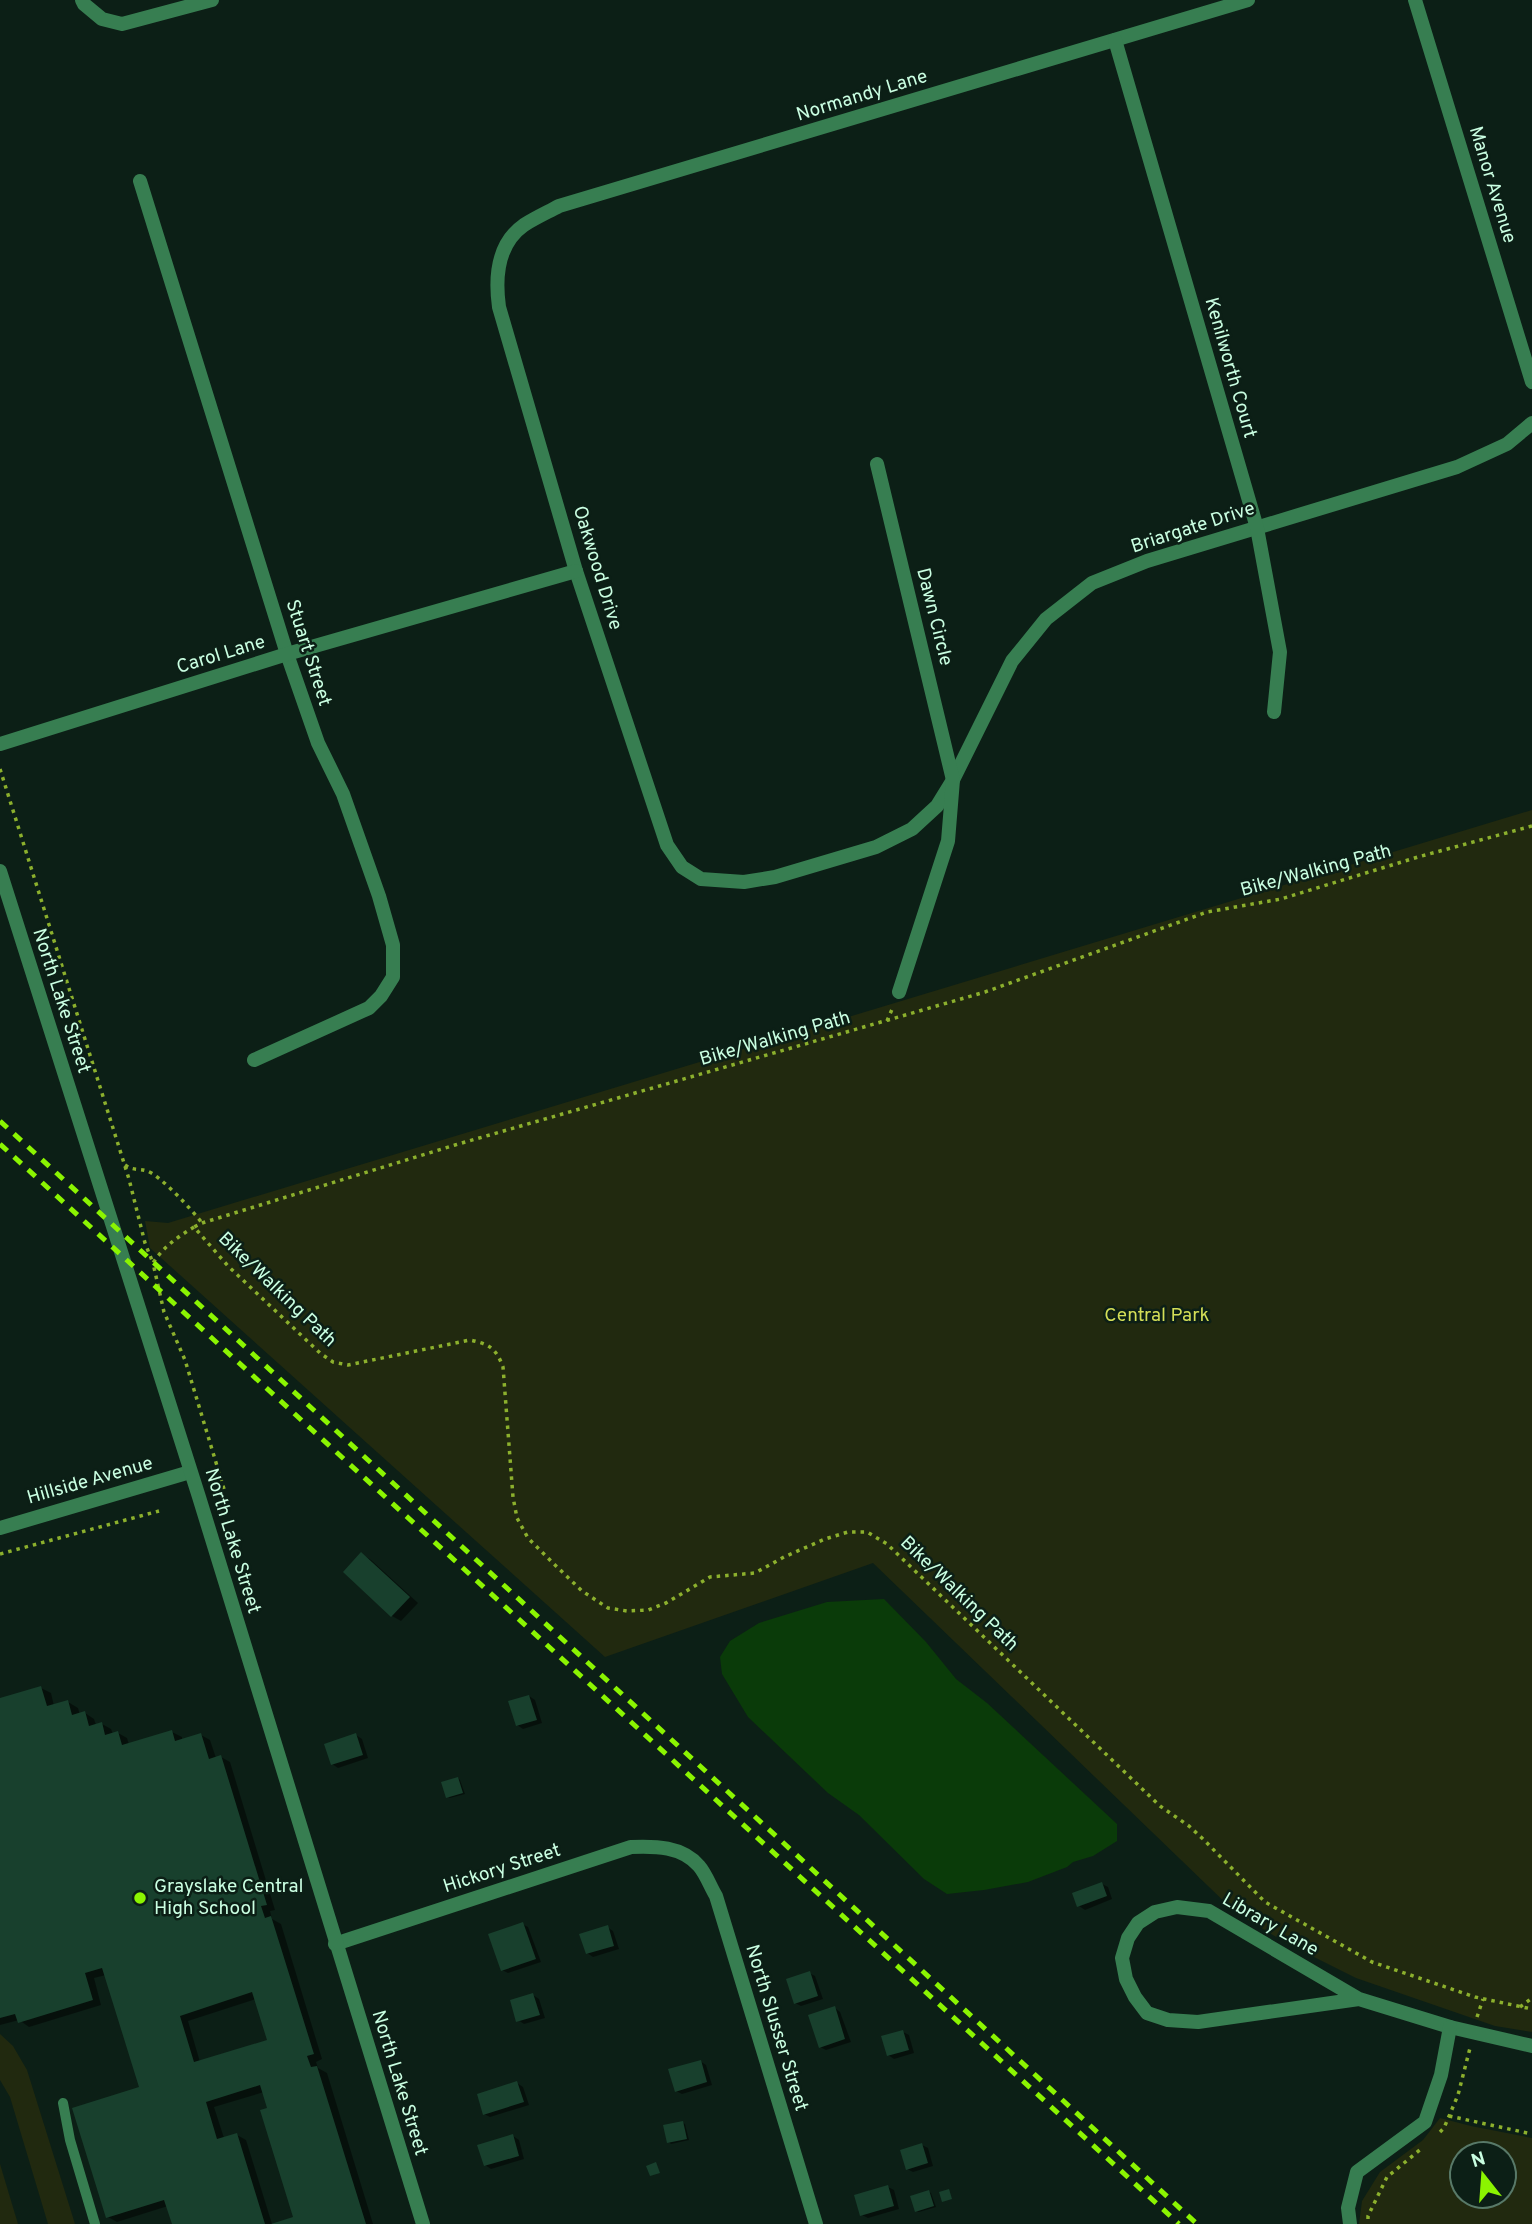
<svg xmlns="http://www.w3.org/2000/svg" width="1532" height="2224" viewBox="0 0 1532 2224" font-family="Overpass,sans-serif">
	<rect width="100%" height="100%" fill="#0c1f16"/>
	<g fill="#21290f" fill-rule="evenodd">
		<path d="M1532 810V2032L1495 2026 1356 1978 1288 1944 1235 1912 873 1563 605 1657 150 1248 145 1221 168 1223Z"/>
		<path d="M0 2034 13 2046 27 2070 75 2224H48L10 2097 0 2080Z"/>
		<path d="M1440 2118 1471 2126 1532 2138V2224H1359L1362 2201 1380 2172 1423 2140ZM1462 2154H1504V2196H1462Z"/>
		<path d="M0 2164 18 2224H0Z"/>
	</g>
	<path fill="#0a3b09" d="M884 1599 926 1642 956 1679 987 1703 1117 1824V1841L1093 1856 1073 1862 1067 1867 1028 1882 984 1890 947 1894 924 1879 859 1815 828 1793 748 1717 722 1674 720 1657 730 1641 759 1623 827 1602Z"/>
	<g fill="#0007" fill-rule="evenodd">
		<path d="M362 1554 371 1560 418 1603 401 1621 392 1616Z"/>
		<path d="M41 1688 51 1693 54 1706 68 1702 78 1708 80 1715 85 1713 94 1719 96 1725 102 1724 111 1729 113 1734 118 1733 127 1738 129 1745 172 1732 182 1737V1740L201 1735 210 1740 216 1758 221 1757 230 1762 275 1910 270 1911 272 1919 281 1924 322 2059 316 2062 318 2068 327 2073 373 2224H275L295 2218 264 2092 214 2107 224 2138 237 2135 246 2140 272 2224H174L168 2206 117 2222 108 2217 141 2088 106 1975 94 1978 101 2005 29 2027 19 2020 0 2025V1700ZM256 1999 269 2041 200 2062 188 2021Z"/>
		<path d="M529 1696 535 1700 542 1723 523 1729 517 1725Z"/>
		<path d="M356 1735 362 1739 368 1758 338 1768 332 1764Z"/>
		<path d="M458 1778 460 1780 465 1794 450 1798 448 1797Z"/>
		<path d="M1102 1884 1108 1887 1112 1899 1085 1910 1079 1906Z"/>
		<path d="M522 1924 528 1927 541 1962 508 1973 502 1970Z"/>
		<path d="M607 1927 613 1931 619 1949 593 1957 587 1953Z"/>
		<path d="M809 1973 815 1976 823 1999 801 2006 795 2003Z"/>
		<path d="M533 1995 539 1999 545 2018 524 2024 518 2020Z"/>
		<path d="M835 2008 840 2012 851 2042 826 2050 820 2047Z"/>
		<path d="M903 2032 909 2035 914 2053 894 2059 888 2055Z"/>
		<path d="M700 2061 706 2065 712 2085 682 2094 676 2091Z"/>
		<path d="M517 2083 523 2087 529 2105 490 2117 484 2114Z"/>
		<path d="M683 2123 685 2124 689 2140 671 2144 669 2142Z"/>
		<path d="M513 2136 519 2140 524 2159 491 2169 485 2165Z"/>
		<path d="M922 2145 928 2148 933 2166 913 2172 907 2169Z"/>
		<path d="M888 2187 894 2190 899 2209 868 2218 862 2215Z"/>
		<path d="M929 2192 931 2193 936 2207 919 2212 916 2211Z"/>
	</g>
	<g fill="#18402d" fill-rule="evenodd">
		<path d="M361 1552 410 1597 391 1617 343 1572Z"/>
		<path d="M41 1686 47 1706 68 1700 72 1715 85 1711 89 1726 102 1722 105 1735 118 1731 122 1745 172 1730 175 1741 201 1733 209 1759 221 1755 267 1905 261 1906 265 1918 271 1916 314 2054 307 2056 311 2067 317 2066 366 2224H271L293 2217 260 2110 267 2108 260 2085 206 2102 217 2139 237 2133 265 2224H172L164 2200 106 2218 72 2108 139 2087 102 1968 85 1973 93 2000 18 2023 15 2014 0 2018V1698ZM252 1992 267 2040 194 2062 180 2016Z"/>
		<path d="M529 1695 537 1720 516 1726 508 1701Z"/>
		<path d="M356 1733 363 1755 331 1765 324 1744Z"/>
		<path d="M458 1777 463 1793 446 1798 441 1782Z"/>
		<path d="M1102 1882 1107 1896 1077 1907 1072 1893Z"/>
		<path d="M523 1922 536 1959 501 1971 488 1934Z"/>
		<path d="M608 1925 614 1946 586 1954 579 1934Z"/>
		<path d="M810 1971 818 1996 794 2004 786 1979Z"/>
		<path d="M533 1993 540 2015 516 2022 510 2000Z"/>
		<path d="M835 2006 845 2039 819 2048 808 2015Z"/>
		<path d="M903 2030 909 2050 887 2056 881 2036Z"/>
		<path d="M701 2060 707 2082 675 2092 668 2069Z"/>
		<path d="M517 2081 524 2102 483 2115 477 2094Z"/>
		<path d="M683 2121 687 2139 667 2143 663 2125Z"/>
		<path d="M513 2134 519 2156 484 2166 477 2145Z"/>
		<path d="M922 2143 928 2163 906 2170 900 2150Z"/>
		<path d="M656 2162 660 2173 650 2176 646 2166Z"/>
		<path d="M888 2185 894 2206 860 2216 854 2195Z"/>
		<path d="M949 2189 952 2199 942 2202 939 2192Z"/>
		<path d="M929 2190 934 2206 915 2212 910 2196Z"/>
	</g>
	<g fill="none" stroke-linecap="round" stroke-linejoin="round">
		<g stroke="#8cb02d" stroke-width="3.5" stroke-dasharray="3.5 5" stroke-linecap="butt">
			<path d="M0 769 129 1179 145 1243 153 1263"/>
			<path d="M1532 826 1418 857 1281 899 1207 912 985 992 455 1145 202 1223 194 1227 228 1266 320 1353 333 1362 348 1365 470 1340C489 1344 496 1348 503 1367L513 1497 517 1518 528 1538 553 1563 582 1591 608 1608 627 1611 648 1610 666 1603 710 1577 755 1573 784 1557 825 1539 848 1532H867L887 1544 1160 1806 1189 1826 1203 1839 1265 1902 1372 1962 1475 1997 1532 2009"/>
			<path d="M887 1021 893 1007"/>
			<path d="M125 1165C133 1171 138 1168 147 1171 160 1175 193 1211 202 1223"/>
			<path d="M194 1227C178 1237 164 1246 153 1263L164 1312 185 1360 224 1489"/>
			<path d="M0 1554 159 1511"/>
			<path d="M1520 2007 1532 1998"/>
			<path d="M1477 2017 1483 1999"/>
			<path d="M1449 2116 1532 2134"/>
			<path d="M1440 2132 1444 2128 1458 2095 1470 2048"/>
			<path d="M1368 2219V2216L1387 2177 1421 2149"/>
		</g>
		<path stroke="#377e51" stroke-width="10" d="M63 2103 70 2140 95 2224"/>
		<g stroke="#377e51" stroke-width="14">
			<path d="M82 0 84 4 102 19 122 24 212 0"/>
			<path d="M1248 0 559 206C548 212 535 218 524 225 497 244 495 278 499 307L576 571 667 845 682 867 701 879 744 882 775 877 876 847 912 829 937 806 953 780 1012 661 1046 619 1092 583 1147 561 1457 467 1507 444 1532 423"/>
			<path d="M1415 0 1532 382"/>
			<path d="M1115 40 1257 528 1280 652 1274 712"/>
			<path d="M140 181 287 654 318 743 343 794 379 896 393 945V977L381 996 369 1008 254 1060"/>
			<path d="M877 464 953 780 948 841 899 992"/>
			<path d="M0 744 287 654 576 571"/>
			<path d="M0 1528 190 1472"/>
			<path d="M335 1944 631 1847C655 1846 682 1846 699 1866 706 1874 710 1886 716 1896L816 2224"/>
			<path d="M1359 1999 1198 2022 1168 2020 1147 2013 1135 1997 1126 1979 1122 1958 1128 1938 1138 1923 1155 1912 1177 1907 1209 1911 1359 1999 1450 2027 1532 2046"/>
			<path d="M1350 2224 1348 2208 1357 2172 1425 2122 1441 2075 1450 2027"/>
		</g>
		<path stroke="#377e51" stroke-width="14" d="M0 871 199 1497 423 2224"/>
		<g stroke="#8bf401" stroke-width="5" stroke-dasharray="10 9" stroke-linecap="butt">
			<path d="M0 1121 1197 2224"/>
			<path d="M0 1144 1179 2224"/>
		</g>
	</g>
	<circle fill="#8bf401" stroke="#0c1f16" stroke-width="2.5" cx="140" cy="1898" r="7"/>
	<g text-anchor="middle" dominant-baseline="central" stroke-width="5" stroke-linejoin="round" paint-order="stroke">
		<g font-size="19" fill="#caffe2" stroke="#0c1f16">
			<text transform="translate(862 96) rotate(-17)">Normandy Lane</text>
			<text transform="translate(1492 185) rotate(73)">Manor Avenue</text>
			<text transform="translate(1230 368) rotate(74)">Kenilworth Court</text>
			<text transform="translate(1193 528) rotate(-18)">Briargate Drive</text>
			<text transform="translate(597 568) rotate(73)">Oakwood Drive</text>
			<text transform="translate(934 617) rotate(76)">Dawn Circle</text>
			<text transform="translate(308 653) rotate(72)">Stuart Street</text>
			<text transform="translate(221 655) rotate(-17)">Carol Lane</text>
			<text transform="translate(1316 871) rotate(-15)">Bike/Walking Path</text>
			<text transform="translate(61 1001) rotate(72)">North Lake Street</text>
			<text transform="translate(775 1039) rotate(-16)">Bike/Walking Path</text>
			<text transform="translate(277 1290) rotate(44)">Bike/Walking Path</text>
			<text transform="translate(90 1481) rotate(-16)">Hillside Avenue</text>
			<text transform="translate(232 1541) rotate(73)">North Lake Street</text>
			<text transform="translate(959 1594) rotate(44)">Bike/Walking Path</text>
			<text transform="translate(502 1869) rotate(-18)">Hickory Street</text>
			<text transform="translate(1270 1925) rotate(30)">Library Lane</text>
			<text transform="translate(776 2028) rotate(73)">North Slusser Street</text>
			<text transform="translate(399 2083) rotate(73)">North Lake Street</text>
		</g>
		<g font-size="19" fill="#d3de57" stroke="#0c1f16">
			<text x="1157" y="1316">Central Park</text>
		</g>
		<g font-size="19" fill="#caffe2" stroke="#0c1f16" text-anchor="start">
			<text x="154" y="1887">Grayslake Central<tspan x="154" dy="22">High School</tspan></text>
		</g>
	</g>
	<g transform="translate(1483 2175) rotate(343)"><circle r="33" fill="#0c1f16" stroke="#587968" stroke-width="2"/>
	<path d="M0-5L12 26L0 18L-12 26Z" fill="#8bf401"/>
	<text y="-10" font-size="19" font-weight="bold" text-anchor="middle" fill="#caffe2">N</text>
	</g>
</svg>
